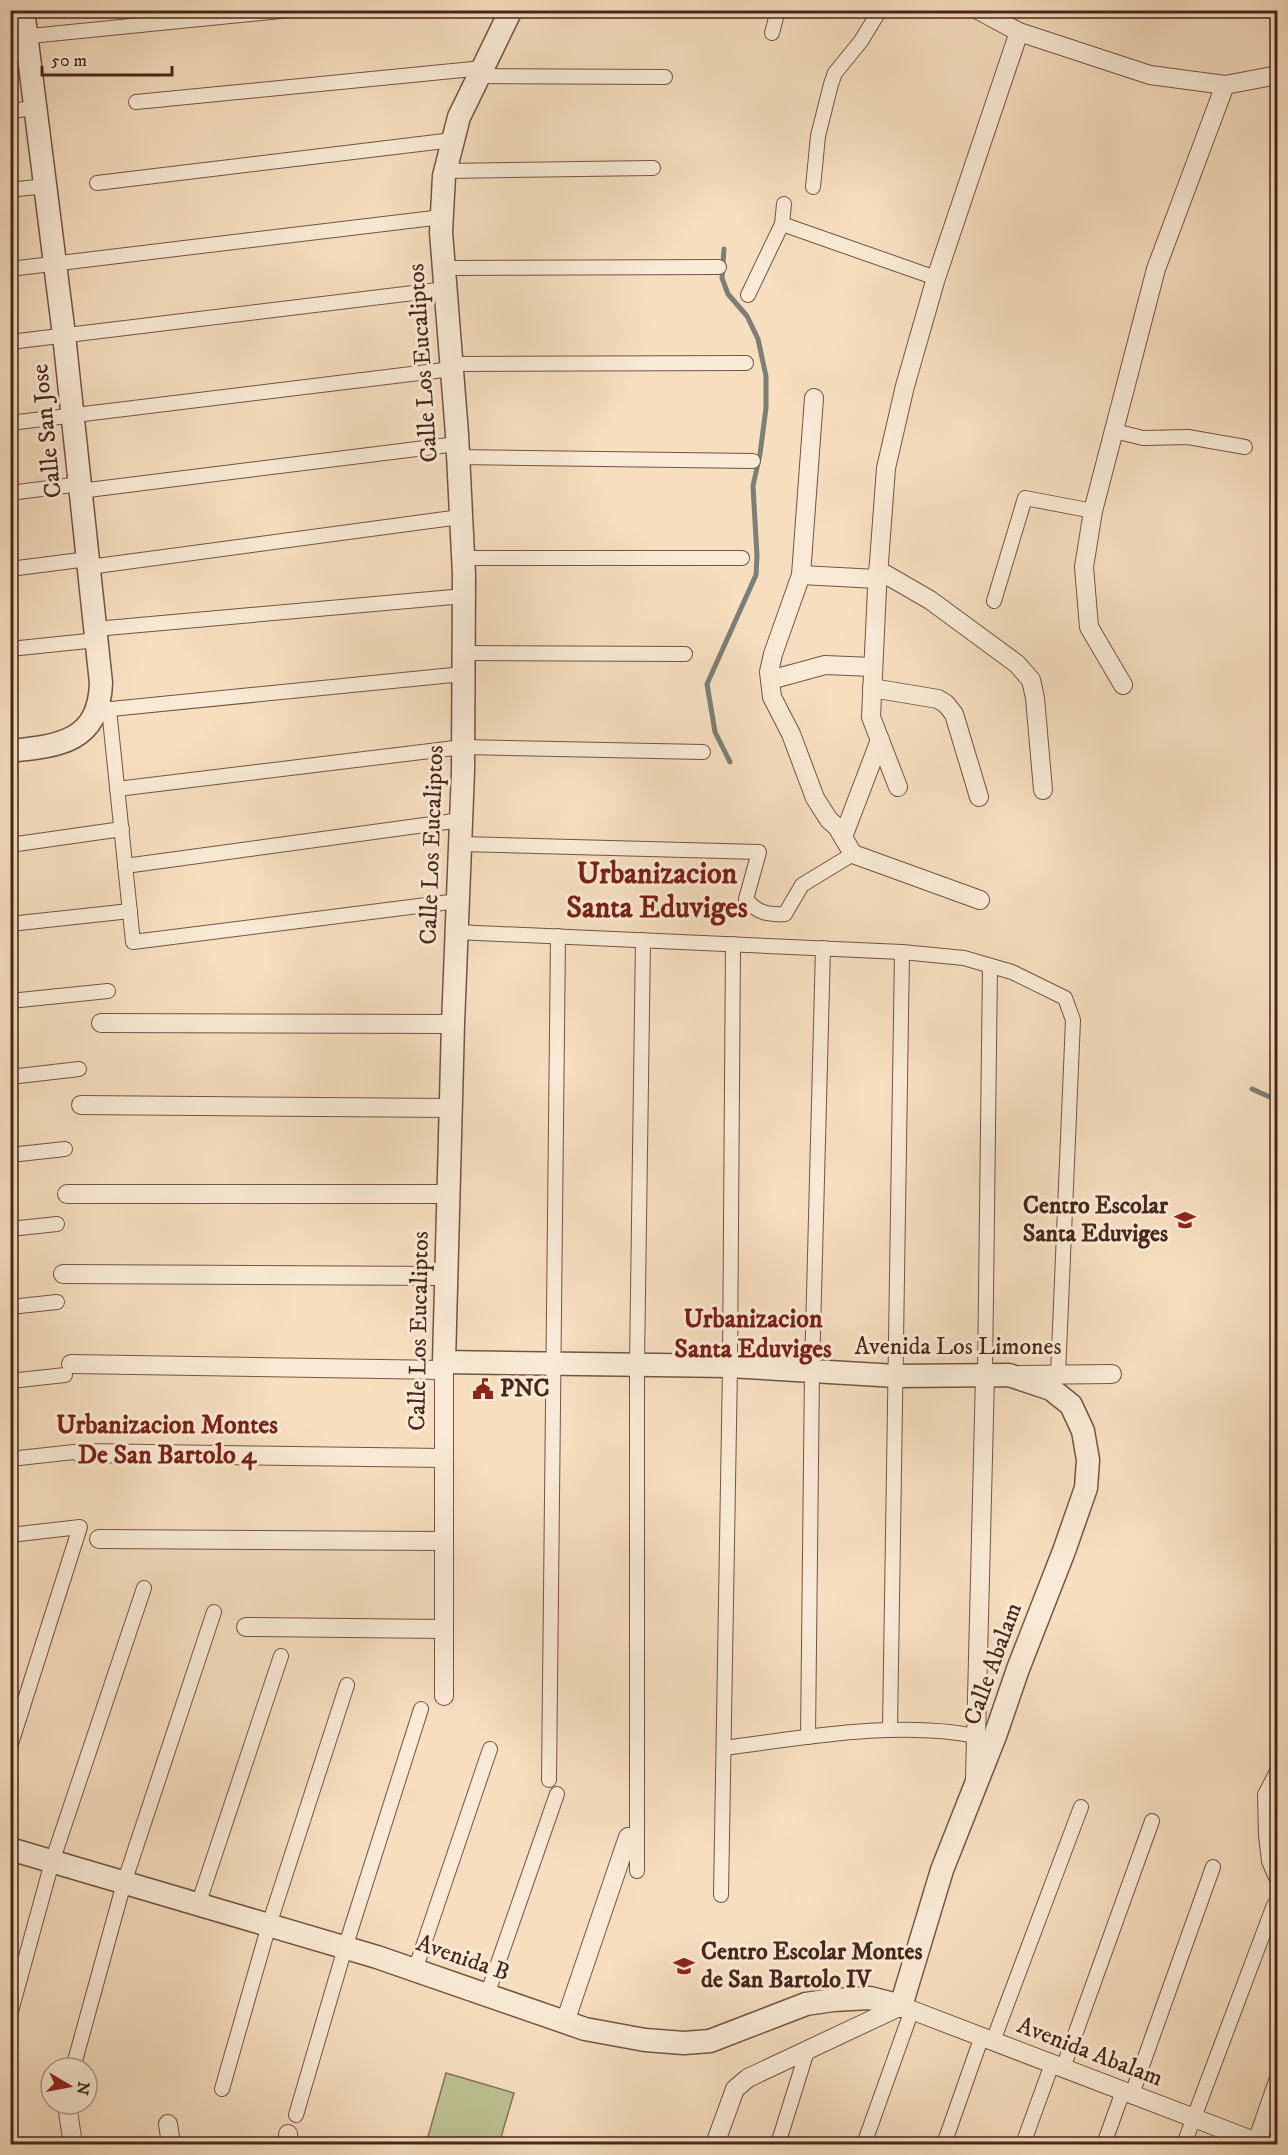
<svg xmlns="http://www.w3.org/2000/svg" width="1288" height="2155" viewBox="0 0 1288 2155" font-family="'IM FELL DW Pica',serif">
	<rect width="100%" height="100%" fill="#f6debf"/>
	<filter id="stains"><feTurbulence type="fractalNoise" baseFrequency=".00333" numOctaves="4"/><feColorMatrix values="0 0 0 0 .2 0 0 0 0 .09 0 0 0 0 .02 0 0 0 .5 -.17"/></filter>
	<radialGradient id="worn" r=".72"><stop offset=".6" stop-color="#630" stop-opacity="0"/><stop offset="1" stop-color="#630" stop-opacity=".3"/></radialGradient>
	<path fill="#bdc191" stroke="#827456" stroke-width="1.5" d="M446 2073 514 2093 499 2144H426Z"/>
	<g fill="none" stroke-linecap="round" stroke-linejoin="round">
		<g stroke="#7b7f78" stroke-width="5">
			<path d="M724 249 722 278 728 294 747 316 758 339 766 376V408L760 454 753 486 757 556 756 575 707 684 715 732 730 762"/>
			<path d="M1252 1089 1272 1098H1278"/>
		</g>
		<defs>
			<g id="pedestrian">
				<path d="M772 33 778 10"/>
				<path d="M10 38 291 10"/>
				<path d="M479 76 665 77"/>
				<path d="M136 102 483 68"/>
				<path d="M10 111 35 108"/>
				<path d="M445 171 653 168"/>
				<path d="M97 183 453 140"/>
				<path d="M813 187 818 136 831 84 835 73 861 41 880 10"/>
				<path d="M10 190 45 186"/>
				<path d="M782 224 936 278"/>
				<path d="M444 268 719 267"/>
				<path d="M10 269 442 217"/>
				<path d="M748 295 782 224 784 204"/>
				<path d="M10 342 446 289"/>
				<path d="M451 364 746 363"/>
				<path d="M10 423 452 369"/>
				<path d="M1114 431 1143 438 1188 437 1245 447"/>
				<path d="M457 457 753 461"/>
				<path d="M80 491 457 444"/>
				<path d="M10 493 80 484"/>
				<path d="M463 558H742"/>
				<path d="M89 567 460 517"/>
				<path d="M10 569 88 559"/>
				<path d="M994 601 1025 498 1093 511"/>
				<path d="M95 629 464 596"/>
				<path d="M10 649 97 640"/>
				<path d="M463 653 685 654"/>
				<path d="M109 709 133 942 458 901"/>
				<path d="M101 710 463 674"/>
				<path d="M117 789 463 747 703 752"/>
				<path d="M460 844 759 852 746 899C757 913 768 915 785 914L802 885 853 854"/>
				<path d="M10 845 122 829"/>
				<path d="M125 866 461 820"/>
				<path d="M10 924 130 911"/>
				<path d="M456 932 902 952 964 958 1012 972 1065 998 1073 1020 1058 1375"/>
				<path d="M10 1001 108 991"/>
				<path d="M10 1077 79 1069"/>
				<path d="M10 1155 65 1149"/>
				<path d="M10 1229 57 1224"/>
				<path d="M10 1307 57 1302"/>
				<path d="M985 1376 990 966"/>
				<path d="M10 1381 65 1375"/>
				<path d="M10 1459 74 1452"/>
				<path d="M10 1535 80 1527 10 1747"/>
				<path d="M890 1730 902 952"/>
				<path d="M808 1737 812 1371 823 948"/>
				<path d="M724 1748C802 1738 899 1720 976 1736"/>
				<path d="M549 1780 558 936"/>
				<path d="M637 1871V1364L643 940"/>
				<path d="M721 1895 730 1366 733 944"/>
				<path d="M198 1905 281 1656"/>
				<path d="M415 1970 490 1749"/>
				<path d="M487 1995 557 1794"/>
				<path d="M10 2015 52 1862 144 1588"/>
				<path d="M993 2041 1081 1807"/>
				<path d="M73 2068 124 1883 214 1612"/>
				<path d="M1063 2068 1152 1821"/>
				<path d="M222 2089 269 1925 347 1685"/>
				<path d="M1132 2094 1213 1867"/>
				<path d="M296 2115 345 1948 421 1709"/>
				<path d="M778 2144 808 2048"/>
				<path d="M864 2144 912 2010"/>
				<path d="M944 2144 982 2036"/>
				<path d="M1023 2144 1052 2064"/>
				<path d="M1104 2144 1123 2091"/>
				<path d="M1184 2144 1274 1905"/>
			</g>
			<g id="minor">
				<path d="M978 10 1019 32 1150 75 1225 85 1278 75"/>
				<path d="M814 398 801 575 773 654 769 672 772 697 791 734 815 798 829 820 837 827 853 854 980 900"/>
				<path d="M878 570 930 600 1017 664 1031 680 1035 698 1043 790"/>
				<path d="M801 575 877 579"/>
				<path d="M770 680 825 665 873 667"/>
				<path d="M1123 685 1089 627 1084 567 1093 511 1156 269 1225 85"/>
				<path d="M872 688 938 699 946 704 954 714 979 797"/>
				<path d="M898 787 871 717 877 589 886 468 905 386 936 278 1019 32"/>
				<path d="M843 837 880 740"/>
				<path d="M101 1023 453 1024"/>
				<path d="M81 1105 451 1108"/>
				<path d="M67 1194H449"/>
				<path d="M63 1274 446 1276"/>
				<path d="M444 1362V1696"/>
				<path d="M71 1364 444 1370"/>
				<path d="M1020 1375 1112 1374"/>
				<path d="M80 1453 444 1458"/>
				<path d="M99 1539 444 1541"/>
				<path d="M246 1627 444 1629"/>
				<path d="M1278 1774 1267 1795 1268 1835 1271 1861 1278 1877"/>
				<path d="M975 1779 985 1376"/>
				<path d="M565 2022 628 1837"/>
				<path d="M68 2112 73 2144"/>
				<path d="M168 2124 171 2144"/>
				<path d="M288 2134 289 2144"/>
				<path d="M1257 2142 1278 2081"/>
				<path d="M715 2144 735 2089 748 2078 901 2006 1262 2144"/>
			</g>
			<g id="tertiary">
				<path d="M10 751C59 746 99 742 101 683L64 335 23 10"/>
				<path d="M10 1849 377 1957 585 2029 645 2040 684 2043 710 2041 806 2004 833 2000 870 1998 901 2006 942 1870 995 1736 1018 1669 1064 1551 1086 1488 1088 1460 1083 1431 1071 1405 1051 1389 1009 1375 896 1376 730 1366 444 1362 453 1024 463 771 464 575 457 434 441 232 444 176 459 117 511 10"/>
			</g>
		</defs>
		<use href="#pedestrian" stroke="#735444" stroke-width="16"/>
		<use href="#minor" stroke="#735444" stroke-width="20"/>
		<use href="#tertiary" stroke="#735444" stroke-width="25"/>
		<use href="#pedestrian" stroke="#f9ead5" stroke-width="14"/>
		<use href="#minor" stroke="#f9ead5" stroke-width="18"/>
		<use href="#tertiary" stroke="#f9ead5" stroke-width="22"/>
	</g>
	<defs>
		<symbol id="school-bare" viewBox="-9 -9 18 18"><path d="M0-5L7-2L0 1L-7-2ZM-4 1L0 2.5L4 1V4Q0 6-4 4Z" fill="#8f2418" stroke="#f9ead5" stroke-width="2.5" paint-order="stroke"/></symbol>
		<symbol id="civic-bare" viewBox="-9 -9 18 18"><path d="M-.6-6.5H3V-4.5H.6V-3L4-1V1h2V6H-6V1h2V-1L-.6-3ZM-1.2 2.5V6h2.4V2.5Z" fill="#8f2418" stroke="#f9ead5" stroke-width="2.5" paint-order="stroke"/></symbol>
	</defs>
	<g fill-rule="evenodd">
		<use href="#school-bare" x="1170" y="1205" width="30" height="30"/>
		<use href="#civic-bare" x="468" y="1374" width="30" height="30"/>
		<use href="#school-bare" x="669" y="1951" width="30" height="30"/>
	</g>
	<g text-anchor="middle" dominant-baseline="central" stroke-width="6" stroke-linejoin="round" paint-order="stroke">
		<g font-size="24" fill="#47261b" stroke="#f9ead5">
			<text transform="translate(423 363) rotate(-94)">Calle Los Eucaliptos</text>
			<text transform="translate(47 431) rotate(-96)">Calle San Jose</text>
			<text transform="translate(432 845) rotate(-88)">Calle Los Eucaliptos</text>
			<text transform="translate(419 1331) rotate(-89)">Calle Los Eucaliptos</text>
			<text x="958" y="1347">Avenida Los Limones</text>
			<text transform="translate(993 1664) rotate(-70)">Calle Abalam</text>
			<text transform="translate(463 1958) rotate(19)">Avenida B</text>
			<text transform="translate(1090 2052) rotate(21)">Avenida Abalam</text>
		</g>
		<g font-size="24" font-weight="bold" fill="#47261b" stroke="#f9ead5" text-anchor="start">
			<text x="1168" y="1206" text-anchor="end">Centro Escolar<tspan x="1168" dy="28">Santa Eduviges</tspan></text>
			<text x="500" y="1389">PNC</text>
			<text x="701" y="1952">Centro Escolar Montes<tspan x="701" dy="28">de San Bartolo IV</tspan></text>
		</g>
		<g font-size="26" font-weight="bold" fill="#7a1f14" stroke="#f9ead5">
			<text x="753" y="1319">Urbanizacion<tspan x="753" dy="30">Santa Eduviges</tspan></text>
			<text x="167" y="1425">Urbanizacion Montes<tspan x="167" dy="30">De San Bartolo 4</tspan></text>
		</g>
		<g font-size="30" font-weight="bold" fill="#7a1f14" stroke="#f9ead5">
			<text x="657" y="874">Urbanizacion<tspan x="657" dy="34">Santa Eduviges</tspan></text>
		</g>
	</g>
	<rect width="1288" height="2155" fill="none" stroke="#f6debf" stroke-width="36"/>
	<rect x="12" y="12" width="1264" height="2131" fill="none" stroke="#47261b" stroke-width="3"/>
	<rect x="18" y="18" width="1252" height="2119" fill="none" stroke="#47261b" stroke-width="1.5"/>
	<g transform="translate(69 2086) rotate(100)"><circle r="28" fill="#f9ead5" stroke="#b29c8b" stroke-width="1.5"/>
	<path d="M0-4.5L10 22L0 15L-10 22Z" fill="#8f2418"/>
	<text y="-9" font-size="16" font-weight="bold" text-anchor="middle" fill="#47261b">N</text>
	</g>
	<path d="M42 66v9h130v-9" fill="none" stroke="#47261b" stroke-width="3"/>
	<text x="51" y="66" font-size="18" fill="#47261b" stroke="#f9ead5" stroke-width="4.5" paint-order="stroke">50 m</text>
	<rect width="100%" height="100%" filter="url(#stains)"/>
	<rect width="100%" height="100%" fill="url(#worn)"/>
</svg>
